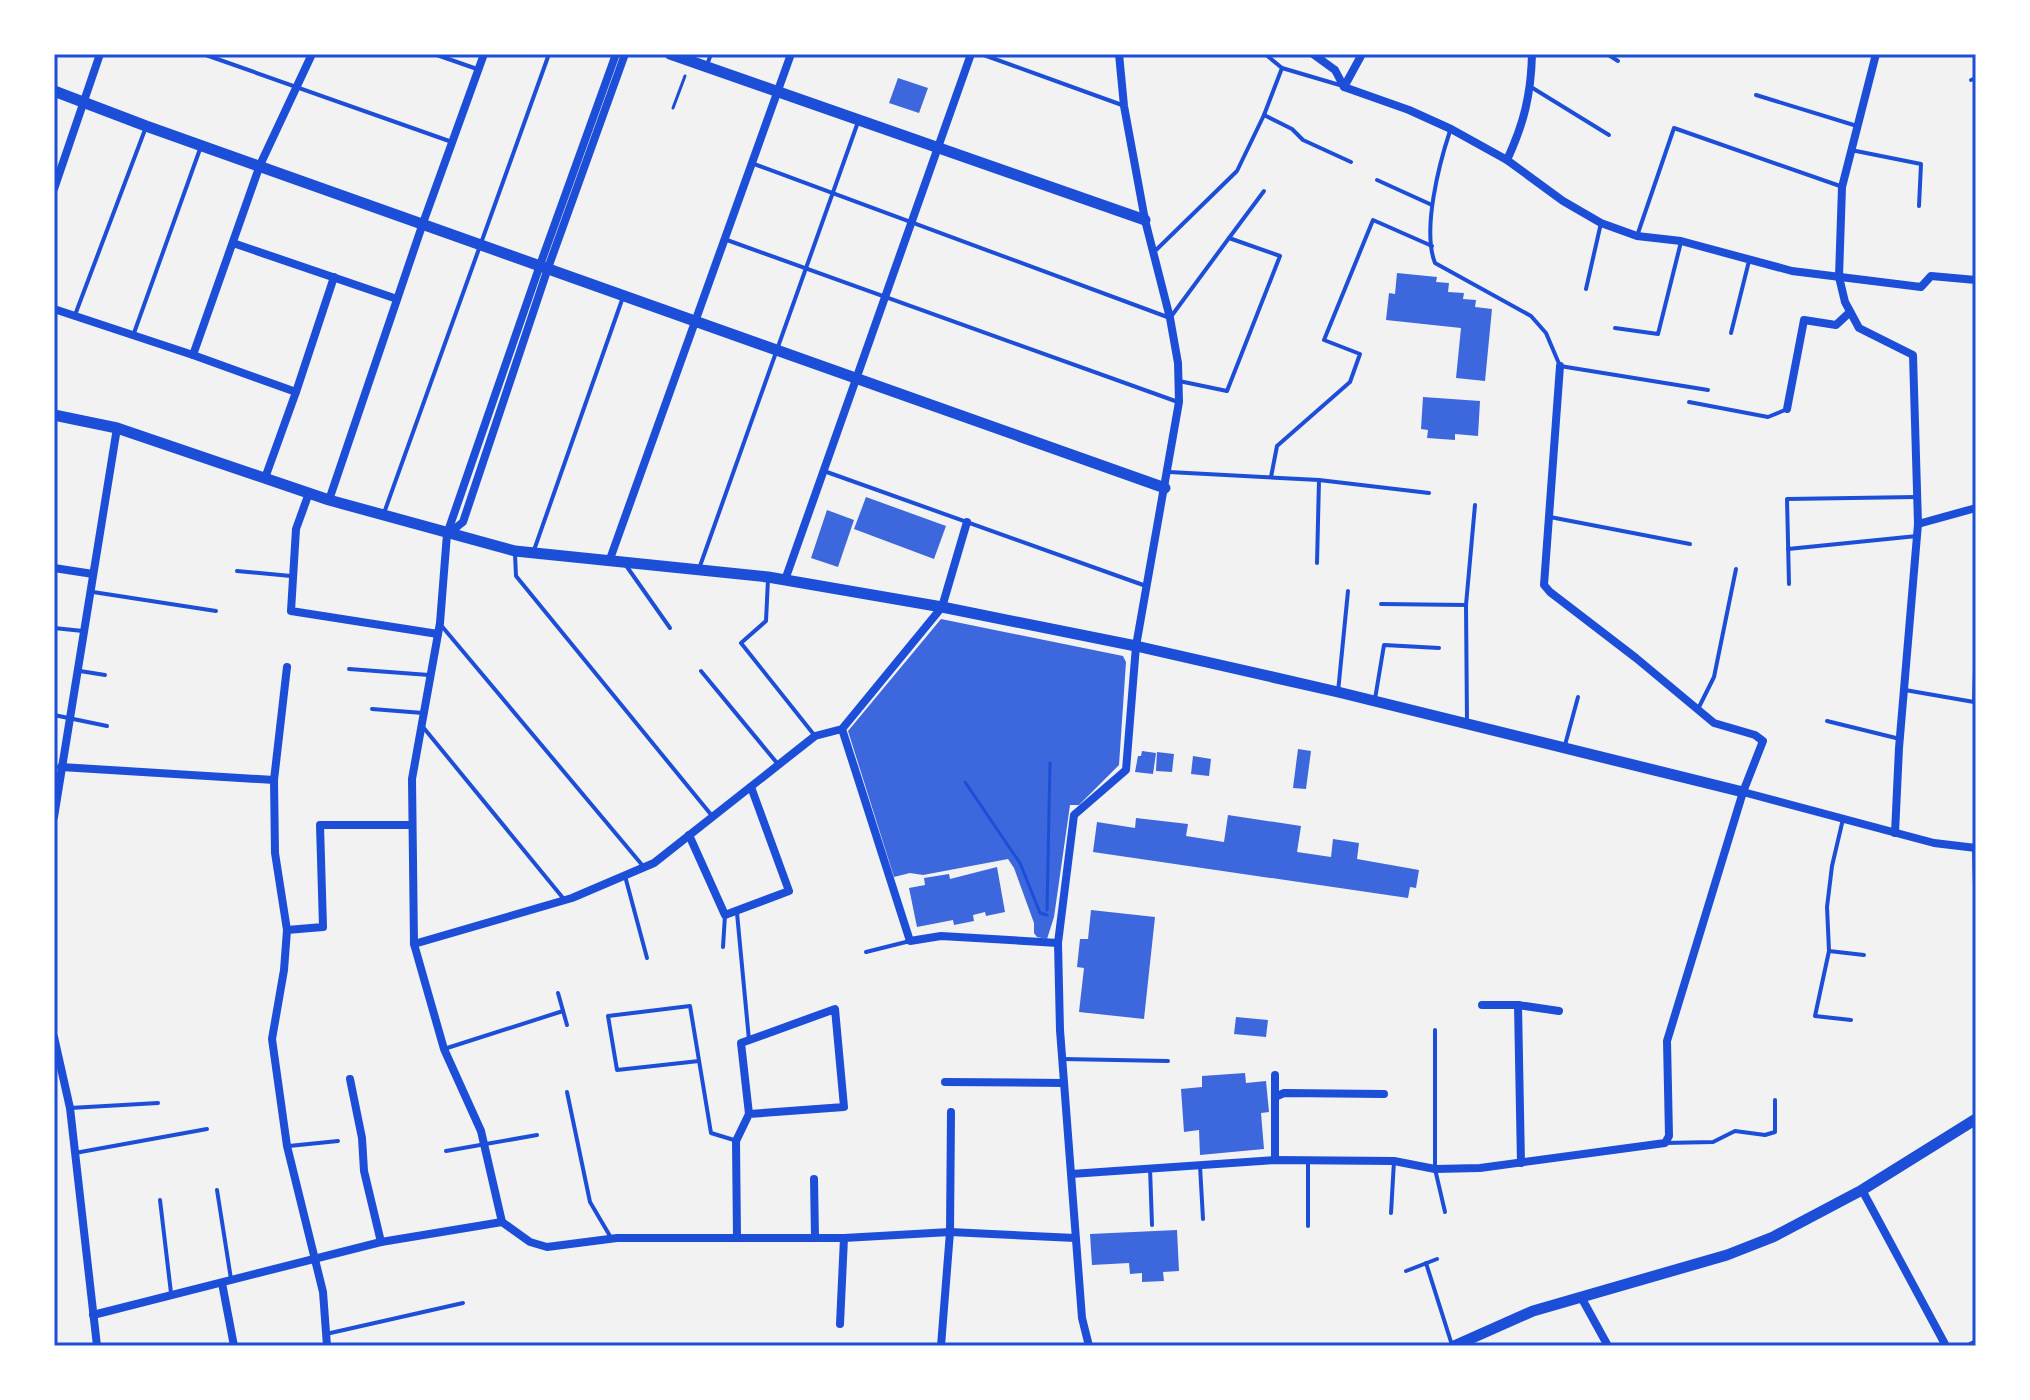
<svg xmlns="http://www.w3.org/2000/svg" width="2030" height="1400" viewBox="0 0 2030 1400" font-family="'Nunito Sans',sans-serif">
	<rect width="100%" height="100%" fill="#f2f2f2"/>
	<g fill="#3d67dc">
		<path d="M898 78 928 88 919 113 889 103Z"/>
		<path d="M1397 273 1437 277 1436 282 1449 283 1448 292 1464 293 1463 299 1476 300 1475 307 1492 309 1485 381 1456 378 1461 328 1386 320 1389 293 1395 294Z"/>
		<path d="M1423 397 1480 401 1478 436 1455 434V440L1427 438 1428 430 1421 429Z"/>
		<path d="M866 497 946 526 934 559 854 529Z"/>
		<path d="M827 510 854 520 838 567 811 558Z"/>
		<path d="M941 619 1123 656 1126 662 1119 765 1079 805H1070L1054 917 1047 939 1037 937 1034 933V923L1014 868 1008 859 923 875 910 873 894 877 848 731Z"/>
		<path d="M1298 749 1311 751 1306 789 1293 788Z"/>
		<path d="M1142 751 1156 753 1153 774 1135 772 1138 756H1141Z"/>
		<path d="M1157 752 1174 754 1172 772 1156 771Z"/>
		<path d="M1193 756 1211 759 1209 776 1191 774Z"/>
		<path d="M1228 815 1301 826 1297 852 1331 857 1333 839 1359 843 1357 859 1419 870 1416 888 1410 887 1408 898 1093 852 1097 822 1135 828 1136 818 1188 824 1186 836 1224 842Z"/>
		<path d="M997 867 1005 912 986 916 985 912 973 915 974 921 954 925 953 920 917 927 909 888 925 885 924 878 949 874 950 879Z"/>
		<path d="M1091 910 1155 917 1144 1019 1079 1012 1084 968 1077 967 1080 939H1088Z"/>
		<path d="M1236 1017 1268 1020 1266 1037 1234 1034Z"/>
		<path d="M1245 1073 1246 1083 1266 1081 1269 1112 1261 1113 1264 1149 1200 1155 1199 1130 1184 1132 1181 1089 1202 1087V1076Z"/>
		<path d="M1177 1230 1179 1271 1163 1272 1164 1281 1142 1282V1273L1130 1274 1129 1263 1092 1265 1090 1234Z"/>
	</g>
	<g fill="none" stroke-linecap="round" stroke-linejoin="round">
		<g stroke="#1d4ed8" stroke-width="3">
			<path d="M673 108 685 76"/>
			<path d="M965 782 1020 863 1040 913 1047 915"/>
			<path d="M1047 910 1050 763"/>
		</g>
		<g stroke="#1d4ed8" stroke-width="4">
			<path d="M203 54 452 142"/>
			<path d="M434 54 477 69"/>
			<path d="M981 54 1122 105"/>
			<path d="M1265 54 1282 68 1343 86"/>
			<path d="M1607 54 1618 61"/>
			<path d="M707 65 711 54"/>
			<path d="M1971 80 1976 78"/>
			<path d="M1531 87 1609 135"/>
			<path d="M1756 95 1857 126"/>
			<path d="M1264 115 1292 129 1303 140 1351 162"/>
			<path d="M1450 131C1439 164 1422 230 1435 263L1531 316 1546 333 1560 366 1708 390"/>
			<path d="M1851 150 1921 164 1919 206"/>
			<path d="M754 164 1170 318 1229 238 1280 256 1227 391 1179 381"/>
			<path d="M1377 180 1432 205"/>
			<path d="M1637 236 1674 128 1840 186"/>
			<path d="M1229 238 1264 191"/>
			<path d="M727 240 1178 402"/>
			<path d="M1154 252 1237 171 1264 115 1282 68"/>
			<path d="M1586 289 1601 223"/>
			<path d="M75 315 146 127"/>
			<path d="M1615 328 1658 334 1681 242"/>
			<path d="M134 333 200 149"/>
			<path d="M1731 333 1749 261"/>
			<path d="M1689 402 1768 417 1785 410"/>
			<path d="M824 471 1146 586"/>
			<path d="M1169 472 1319 480 1429 493"/>
			<path d="M1271 477 1277 446 1350 382 1360 354 1324 340 1373 220 1432 246"/>
			<path d="M384 513 549 54"/>
			<path d="M1550 517 1690 544"/>
			<path d="M1788 549 1917 536"/>
			<path d="M533 553 623 297"/>
			<path d="M515 554 516 576 713 817"/>
			<path d="M1317 563 1319 480"/>
			<path d="M625 564 670 628"/>
			<path d="M700 566 858 122"/>
			<path d="M237 571 291 576"/>
			<path d="M768 579 766 621 741 643 815 736"/>
			<path d="M1789 584 1787 499 1916 497"/>
			<path d="M93 592 216 611"/>
			<path d="M1381 604 1466 605"/>
			<path d="M440 624 643 866"/>
			<path d="M54 628 83 631"/>
			<path d="M349 669 429 675"/>
			<path d="M80 671 105 675"/>
			<path d="M701 671 777 763"/>
			<path d="M1905 690 1974 702 1976 634"/>
			<path d="M1338 692 1348 591"/>
			<path d="M1375 699 1384 645 1439 648"/>
			<path d="M372 709 423 713"/>
			<path d="M1698 709 1714 677 1736 569"/>
			<path d="M54 715 107 726"/>
			<path d="M1827 721 1900 739"/>
			<path d="M1467 722 1466 605 1475 505"/>
			<path d="M423 727 563 898"/>
			<path d="M1565 745 1578 697"/>
			<path d="M1843 819 1832 866 1827 907 1829 951 1815 1016 1851 1020"/>
			<path d="M1974 850 1975 888"/>
			<path d="M625 876 647 958"/>
			<path d="M737 913 749 1040"/>
			<path d="M723 947 725 915"/>
			<path d="M1829 951 1864 955"/>
			<path d="M866 952 910 941"/>
			<path d="M558 993 567 1025"/>
			<path d="M1435 1030V1169L1445 1212"/>
			<path d="M444 1049 563 1011"/>
			<path d="M1062 1059 1168 1061"/>
			<path d="M699 1061 617 1070 608 1016 690 1006 711 1133 734 1140"/>
			<path d="M567 1092 590 1202 610 1236"/>
			<path d="M70 1108 158 1103"/>
			<path d="M1665 1143 1713 1142 1735 1131 1765 1135 1775 1132V1100"/>
			<path d="M289 1146 338 1141"/>
			<path d="M446 1151 537 1135"/>
			<path d="M75 1153 207 1129"/>
			<path d="M1308 1160V1226"/>
			<path d="M1200 1166 1203 1219"/>
			<path d="M1150 1168 1152 1225"/>
			<path d="M217 1190 231 1279"/>
			<path d="M160 1200 171 1293"/>
			<path d="M1391 1213 1394 1161"/>
			<path d="M1426 1263 1452 1345"/>
			<path d="M1406 1271 1437 1259"/>
			<path d="M326 1334 463 1303"/>
			<path d="M1966 1346 1976 1341"/>
		</g>
		<g stroke="#1d4ed8" stroke-width="8">
			<path d="M616 54 540 265 447 534 440 623 412 779 414 944 444 1049 481 1131 502 1222 530 1242 547 1247 617 1238H844L950 1232 1075 1238"/>
			<path d="M1313 54 1335 70 1344 87 1409 110 1451 129 1507 160 1563 201 1601 223 1637 236 1681 241 1792 271 1921 287 1931 276 1976 280"/>
			<path d="M1876 54 1842 187 1839 277 1845 302 1859 328 1913 355 1918 524 1899 748 1895 833"/>
			<path d="M1344 87 1362 54"/>
			<path d="M1507 160C1524 123 1531 95 1532 54"/>
			<path d="M54 189 100 54"/>
			<path d="M233 243 397 299"/>
			<path d="M54 309 193 355 260 165 312 54"/>
			<path d="M193 355 296 392 265 478"/>
			<path d="M296 392 334 277"/>
			<path d="M1787 409 1804 320 1836 325 1850 312"/>
			<path d="M309 493 296 529 291 611 438 634"/>
			<path d="M329 500 423 223 484 54"/>
			<path d="M1918 524 1976 508"/>
			<path d="M448 534 463 522 548 268 625 54"/>
			<path d="M610 559 791 54"/>
			<path d="M54 568 93 574"/>
			<path d="M785 580 971 54"/>
			<path d="M287 667 274 780 275 853 287 930 284 970 272 1039 287 1146 323 1292 327 1346"/>
			<path d="M842 729 910 941 941 936 1058 943"/>
			<path d="M61 767 274 780"/>
			<path d="M1743 792 1934 843 1976 848"/>
			<path d="M54 817 117 428"/>
			<path d="M689 835 725 915 789 891 751 787"/>
			<path d="M287 930 323 927 320 825H411"/>
			<path d="M414 944 572 898 654 863 815 736 842 729 942 607 967 522"/>
			<path d="M1482 1005H1518L1559 1011"/>
			<path d="M1518 1005 1521 1163"/>
			<path d="M54 1037 70 1108 97 1346"/>
			<path d="M1275 1075V1160"/>
			<path d="M350 1079 362 1138 364 1171 381 1242"/>
			<path d="M945 1082 1064 1083"/>
			<path d="M1275 1097 1284 1093 1384 1094"/>
			<path d="M1071 1174 1275 1160 1394 1161 1435 1169 1480 1168 1665 1143 1669 1136 1667 1041 1743 792 1763 741 1755 735 1714 723 1636 658 1550 592 1544 585 1560 366"/>
			<path d="M814 1179 815 1238"/>
			<path d="M1862 1190 1946 1346"/>
			<path d="M737 1238 736 1141 749 1114 741 1043 835 1009 844 1107 749 1114"/>
			<path d="M222 1283 234 1346"/>
			<path d="M1581 1297 1608 1346"/>
			<path d="M93 1315 381 1242 502 1222"/>
			<path d="M840 1324 844 1238"/>
			<path d="M941 1346 950 1232 951 1112"/>
			<path d="M1089 1346 1082 1318 1060 1030 1058 943 1074 815 1126 770 1136 646 1179 402 1178 363 1170 318 1145 220 1124 106 1119 54"/>
		</g>
		<g stroke="#1d4ed8" stroke-width="11">
			<path d="M670 54 1145 220"/>
			<path d="M54 91 146 126 1165 488"/>
			<path d="M54 415 117 428 329 500 515 551 768 577 942 607 1136 646 1338 692 1743 792"/>
			<path d="M1454 1346 1533 1311 1727 1255 1773 1237 1862 1190 1976 1119"/>
		</g>
	</g>
	<rect width="2030" height="1400" fill="none" stroke="#ffffff" stroke-width="112"/>
	<rect x="56" y="56" width="1918" height="1288" fill="none" stroke="#1d4ed8" stroke-width="3"/>
</svg>
